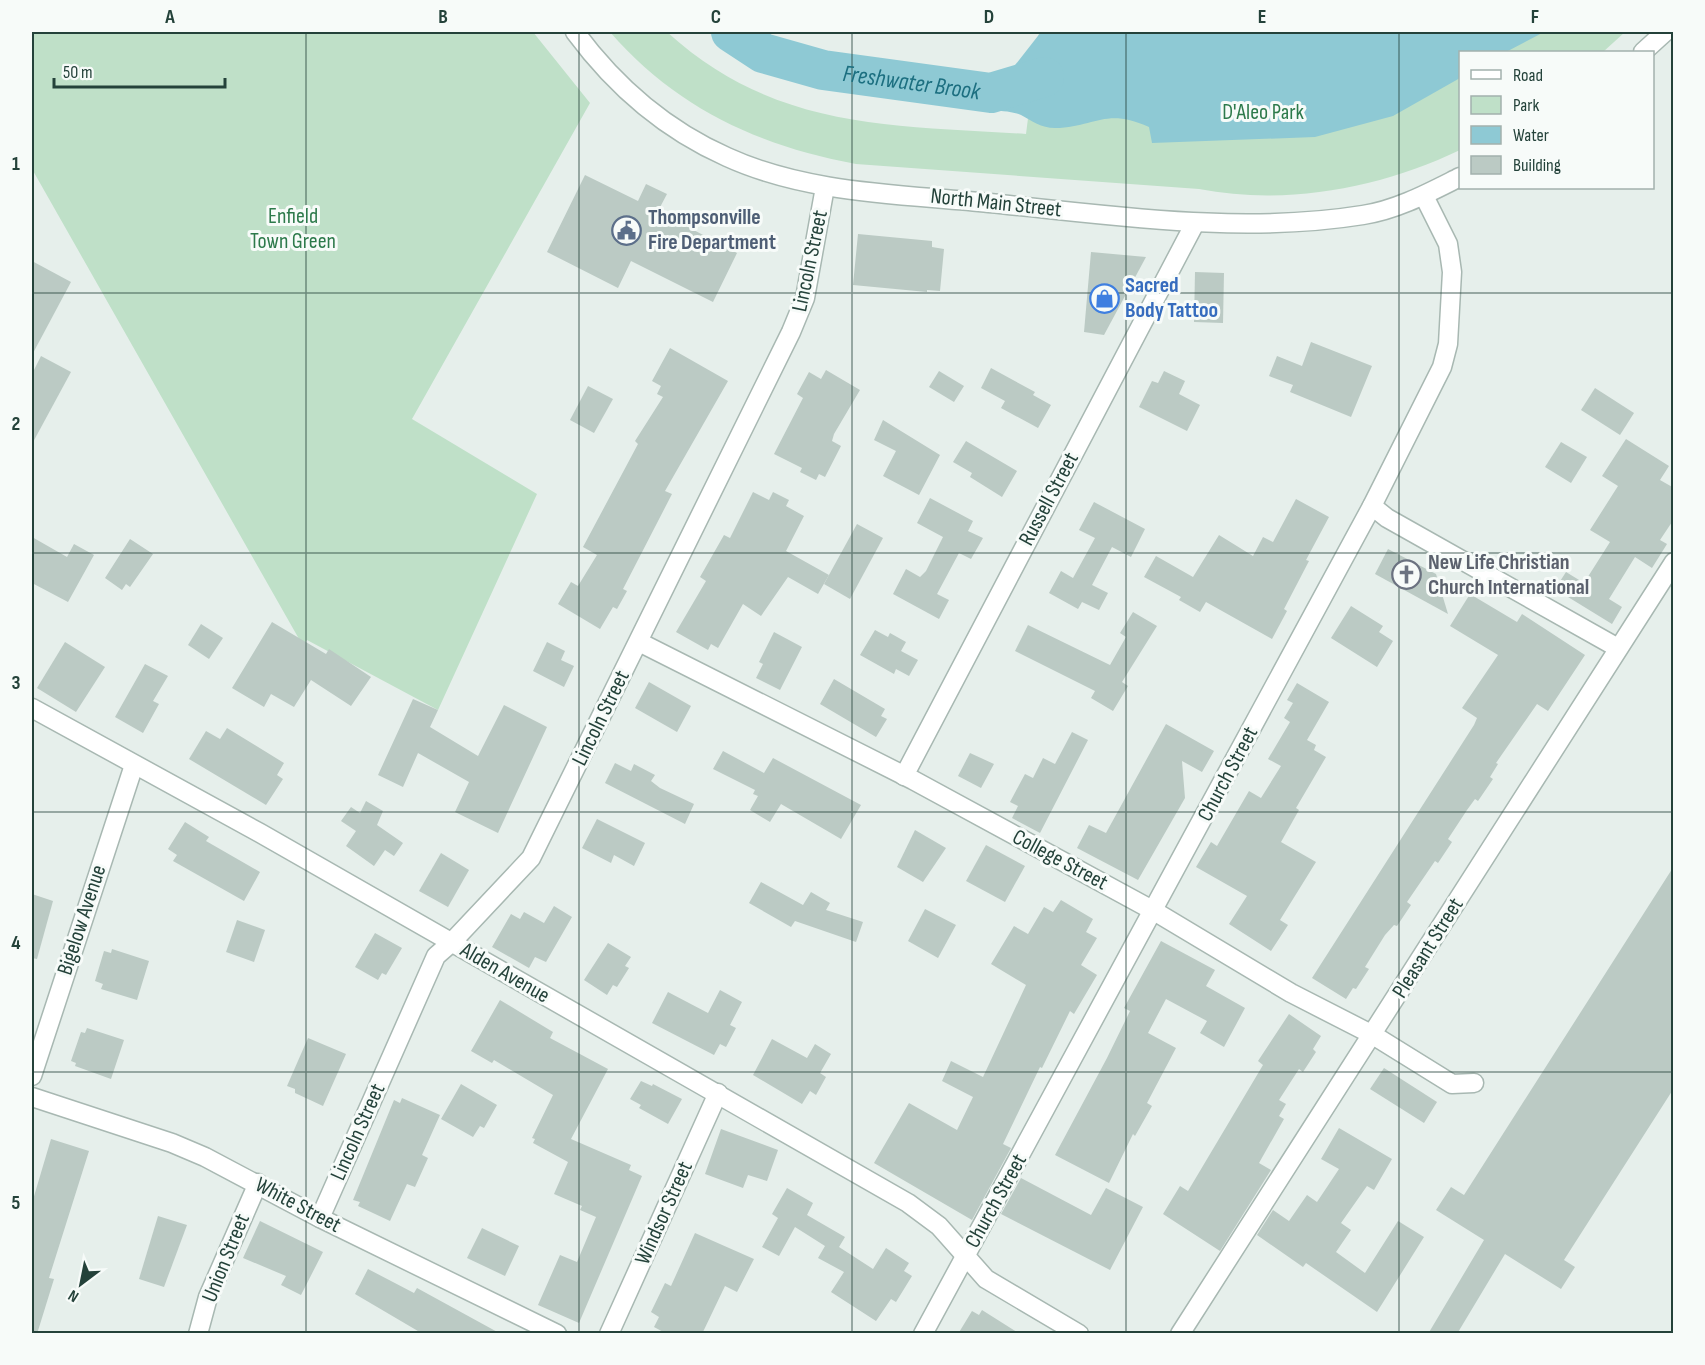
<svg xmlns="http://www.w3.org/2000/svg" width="1705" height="1365" viewBox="0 0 1705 1365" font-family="'Sofia Sans Condensed',sans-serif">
	<rect width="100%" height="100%" fill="#e6efeb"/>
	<g fill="#bfe0c8">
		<path d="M32 32H533L590 103 412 419 537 494 438 710 307 640 303 646 32 169Z"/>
		<path d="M610 32H667C775 130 889 125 1026 134L1039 32H1625L1603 52H1460V150C1381 188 1286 206 1199 189L856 164C758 146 675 107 610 32Z"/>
	</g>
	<path fill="#8ec9d4" d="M1041 32H1544L1506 52H1460V78L1393 116 1315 137 1152 143 1149 127C1106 107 1095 127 1055 128 1041 128 1032 121 1021 115 1012 111 999 111 989 110L993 73 1012 69Z"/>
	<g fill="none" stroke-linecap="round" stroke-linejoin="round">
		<path stroke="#8ec9d4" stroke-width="40" id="s1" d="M731 32 763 53 823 70 991 93 1044 77"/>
	</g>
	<g fill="#bbcac4">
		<path d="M585 175 638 201 646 184 667 194 658 211 737 253 713 302 631 261 618 288 547 252Z"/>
		<path d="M858 234 932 241V247L944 249 940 291 927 290V292L853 285Z"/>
		<path d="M1091 252 1146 257 1104 335 1084 332Z"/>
		<path d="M32 261 71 282 32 355Z"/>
		<path d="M1195 272 1224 273 1223 323 1194 322Z"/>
		<path d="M1311 342 1372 366 1351 417 1290 392 1293 385 1269 376 1277 356 1302 366Z"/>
		<path d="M670 348 728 381 665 491 672 494 623 589 627 591 617 609 613 607 600 629 558 604 571 582 578 586 597 555 583 547 638 444 635 441 663 397 657 394 661 386 652 381Z"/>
		<path d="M41 356 71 372 32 444V374Z"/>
		<path d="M991 368 1035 392 1033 395 1051 405 1038 428 1001 408 1005 401 981 388Z"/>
		<path d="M826 370 860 390 834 434 832 441 841 446 825 477 819 474 816 480 800 472 802 468 774 454 803 398 797 394 809 372 821 379Z"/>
		<path d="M939 371 964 386 954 402 929 387Z"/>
		<path d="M1164 371 1185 381 1179 394 1200 405 1187 431 1139 407 1152 381 1158 383Z"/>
		<path d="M588 386 613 399 594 433 570 420Z"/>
		<path d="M1595 388 1634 413 1620 435 1581 410Z"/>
		<path d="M883 420 940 455 919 495 883 476 896 451 874 440Z"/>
		<path d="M1626 439 1669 466 1660 480 1674 488V519L1660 540 1667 544 1652 568 1635 557 1609 599 1622 607 1612 624 1555 589 1566 572 1584 583 1610 542 1590 530 1618 486 1602 476Z"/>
		<path d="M966 441 1017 471 1002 497 970 477 972 473 953 462Z"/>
		<path d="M1561 442 1587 457 1571 483 1545 467Z"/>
		<path d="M753 492 769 500 773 492 789 500 786 506 804 516 786 551 829 575 818 594 788 577 761 616 743 604 718 648 711 644 708 650 676 632 706 581 700 577 724 535 730 538Z"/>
		<path d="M930 498 973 521 968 531 983 538 971 559 959 553 937 594 949 600 939 619 893 594 906 569 920 577 926 571 943 537 917 523Z"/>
		<path d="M1296 499 1329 517 1306 560 1309 561 1284 609 1287 611 1272 639 1206 602 1200 612 1179 600 1181 597 1144 577 1156 556 1193 577 1219 535 1253 556 1263 537 1273 542Z"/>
		<path d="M1094 502 1145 529 1131 557 1112 547 1092 585 1108 593 1099 610 1082 602 1078 609 1049 593 1061 571 1073 578 1095 538 1079 530Z"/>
		<path d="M857 524 883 538 850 599 824 584Z"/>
		<path d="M32 537 67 557 74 544 94 555 68 602 32 583Z"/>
		<path d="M130 539 153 554 130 587 126 584 122 590 105 578Z"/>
		<path d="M1388 549 1436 574 1448 614 1375 574Z"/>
		<path d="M1470 594 1517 622 1522 614 1585 655 1548 711 1537 704 1496 763 1498 764 1490 777 1493 779 1478 801 1475 799 1467 810 1448 839 1452 842 1438 863 1435 861 1407 902 1411 905 1397 926 1394 925 1385 935 1365 967 1369 969 1356 989 1353 988 1346 999 1312 978 1474 725 1477 718 1462 708 1498 655 1450 626Z"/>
		<path d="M1351 606 1383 626 1379 632 1393 641 1377 667 1331 638Z"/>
		<path d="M1133 612 1157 626 1122 682 1128 686 1113 711 1091 698 1095 691 1015 651 1028 625 1110 665 1126 637 1120 633Z"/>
		<path d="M272 622 326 654 329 649 371 677 351 706 311 680 294 707 271 694 264 707 232 688Z"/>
		<path d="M201 624 223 638 209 659 188 645Z"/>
		<path d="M875 630 888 637 890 633 906 642 901 651 918 660 909 676 896 669 894 674 860 655Z"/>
		<path d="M774 632 802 647 780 690 756 678 763 664 759 662Z"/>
		<path d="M65 642 105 667 76 712 37 688Z"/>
		<path d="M547 642 565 651 561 660 574 666 564 687 533 671Z"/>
		<path d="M145 664 168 676 153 701 159 704 143 733 115 717Z"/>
		<path d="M834 679 885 709 881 716 887 719 876 737 820 704Z"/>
		<path d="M649 682 691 706 677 732 635 708Z"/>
		<path d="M1297 683 1329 702 1307 740 1316 745 1314 750 1326 757 1296 808 1299 810 1281 842 1316 862 1280 920 1288 925 1271 951 1229 924 1247 896 1196 867 1211 842 1217 846 1249 791 1261 798 1281 766 1268 759 1290 722 1284 718 1293 703 1287 700Z"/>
		<path d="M413 699 438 710 430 727 478 756 504 705 547 727 498 833 455 812 469 782 418 753 403 787 378 775Z"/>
		<path d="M1166 724 1214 751 1202 772 1182 761 1185 798 1138 880 1077 848 1089 825 1106 833Z"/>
		<path d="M227 728 284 763 277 775 283 779 266 805 189 759 206 731 220 739Z"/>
		<path d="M1072 732 1088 740 1040 833 1012 818 1018 806 1010 802 1025 774 1033 778 1043 758 1055 764Z"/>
		<path d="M723 751 764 773 773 758 861 805 841 839 781 804 770 822 750 810 758 796 753 794 755 790 713 769Z"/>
		<path d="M970 753 994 764 981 788 958 776Z"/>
		<path d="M615 763 631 771 634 764 655 775 651 781 660 788 694 804 685 824 605 783Z"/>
		<path d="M366 801 383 811 377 825 403 843 394 856 385 850 374 866 346 846 356 831 341 821 351 807 360 813Z"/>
		<path d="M597 819 645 843 634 866 614 855 611 863 582 848Z"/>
		<path d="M185 822 209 837 206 841 260 872 244 901 173 861 177 855 168 849Z"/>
		<path d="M915 830 946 848 923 882 897 867Z"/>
		<path d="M986 845 1025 866 1005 902 966 881Z"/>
		<path d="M441 853 469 870 448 907 419 891Z"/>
		<path d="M1674 866V1088L1564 1260 1575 1267 1561 1289 1505 1254 1457 1334H1428L1484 1240 1436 1210 1451 1187 1464 1195Z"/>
		<path d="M761 882 803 905 811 892 830 903 826 910 863 922 856 942 795 921 791 927 749 903Z"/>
		<path d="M32 894 53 901 37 959 32 958Z"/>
		<path d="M1061 900 1093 919 1086 932 1097 938 1081 965 1097 975 1074 1014 1070 1011 1042 1068 1040 1067 1003 1144 1011 1148 972 1220 874 1163 909 1103 957 1130 973 1097 942 1081 951 1061 983 1077 1026 985 991 964 1014 926 1028 934 1044 907 1053 912Z"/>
		<path d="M554 906 572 917 546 962 535 957 529 968 492 947 511 914 520 919 524 912 544 923Z"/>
		<path d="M925 909 956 925 938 958 908 941Z"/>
		<path d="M237 920 265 930 254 962 226 952Z"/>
		<path d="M375 933 402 948 386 975 382 973 378 980 355 967Z"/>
		<path d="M1161 941 1215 970 1206 986 1245 1008 1224 1047 1200 1033 1207 1021 1166 999 1148 1033 1176 1048 1147 1103 1152 1106 1135 1136 1133 1134 1109 1183 1055 1155 1107 1058 1130 1011 1124 1008Z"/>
		<path d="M608 943 631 957 625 966 629 968 617 987 613 985 607 995 584 980Z"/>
		<path d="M112 949 149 961 137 1000 101 989 103 984 95 981 104 951 111 953Z"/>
		<path d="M720 990 742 1002 730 1025 736 1028 726 1047 720 1044 714 1055 652 1023 668 992 708 1013Z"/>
		<path d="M500 1000 553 1032 550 1038 608 1069 571 1139 631 1165 629 1170 642 1176 579 1323 538 1305 560 1255 577 1262 596 1217 580 1210 582 1206 554 1194 568 1162 533 1143 535 1139 532 1138 553 1095 494 1060 492 1063 471 1051Z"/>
		<path d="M1289 1014 1321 1036 1313 1049 1316 1052 1303 1072 1299 1069 1279 1100 1286 1104 1279 1116 1284 1119 1259 1163 1271 1170 1220 1251 1163 1214 1180 1186 1188 1191 1263 1065 1258 1061Z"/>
		<path d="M87 1028 124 1040 111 1079 75 1066 76 1063 71 1061 81 1032 85 1033Z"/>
		<path d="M308 1038 346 1054 323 1106 295 1093V1089L287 1086Z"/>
		<path d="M772 1039 807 1058 815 1044 831 1054 820 1073 826 1077 816 1095 810 1091 802 1104 753 1075Z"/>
		<path d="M1384 1068 1437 1102 1424 1123 1370 1089Z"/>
		<path d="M641 1081 652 1086 653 1084 682 1099 668 1124 639 1108 641 1105 630 1099Z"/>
		<path d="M461 1084 497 1105 484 1128 480 1126 473 1137 441 1119Z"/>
		<path d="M402 1098 440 1115 422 1155 428 1158 415 1187 407 1184 390 1221 358 1206 360 1202 353 1200 394 1100 400 1103Z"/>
		<path d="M1339 1128 1392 1159 1374 1190 1367 1186 1341 1223 1351 1230 1336 1252 1365 1273 1398 1221 1424 1237 1377 1312 1306 1263 1303 1267 1257 1235 1273 1210 1289 1221 1307 1195 1317 1202 1339 1169 1321 1159Z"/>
		<path d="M721 1129 778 1150 767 1181 748 1175 743 1188 705 1174Z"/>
		<path d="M51 1139 89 1151 49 1278 54 1279 37 1334H32V1203Z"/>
		<path d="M1021 1178 1091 1215 1106 1188 1143 1207 1110 1270 1001 1214Z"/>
		<path d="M787 1188 813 1203 807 1215 845 1237 839 1247 873 1269 886 1248 909 1263 904 1271 912 1276 896 1302 891 1299 876 1321 831 1292 844 1272 818 1258 825 1246 795 1227 779 1256 762 1247 778 1218 772 1214Z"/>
		<path d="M158 1216 187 1225 164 1287 139 1279Z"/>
		<path d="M260 1221 323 1252 301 1295 281 1285 286 1276 243 1258Z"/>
		<path d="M482 1228 519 1246 505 1276 467 1258Z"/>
		<path d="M695 1233 754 1259 737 1292 725 1286 702 1334H667L654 1327 659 1317 651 1312 665 1283 671 1286Z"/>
		<path d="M368 1269 414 1293 417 1288 501 1334H423L355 1294Z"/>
		<path d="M982 1310 1020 1334H958L972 1311 979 1315Z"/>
	</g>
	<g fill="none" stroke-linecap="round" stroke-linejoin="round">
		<defs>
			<g id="minor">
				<path d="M1372 506 1387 518 1618 648"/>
				<path d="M639 642 913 780 1154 911 1291 993 1373 1035 1452 1084 1474 1083"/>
				<path d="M32 708 260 833 908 1203 939 1226 986 1279 1079 1334"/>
				<path d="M904 776 1195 223"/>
				<path d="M32 1076 134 765"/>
				<path d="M32 1097 172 1143 205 1157 320 1218 557 1334"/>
				<path d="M320 1218 436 956 452 942 531 858 791 332 805 298 825 187"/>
				<path d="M198 1334 208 1297 258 1183"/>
				<path d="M609 1334 718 1093"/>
				<path d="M923 1334 1372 506 1442 367 1448 344 1452 272 1448 244 1424 196"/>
				<path d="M1180 1334 1674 562"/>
			</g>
			<g id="tertiary">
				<path d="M575 32C615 86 666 130 727 157 808 194 902 194 989 203 1113 215 1239 235 1363 215 1397 210 1430 192 1460 177"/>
				<path d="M1643 52 1665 32"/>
			</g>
		</defs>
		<use href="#minor" stroke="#a8b8b2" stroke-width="21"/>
		<use href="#tertiary" stroke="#a8b8b2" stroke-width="21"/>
		<use href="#minor" stroke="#fff" stroke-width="18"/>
		<use href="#tertiary" stroke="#fff" stroke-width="18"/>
	</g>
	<path fill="none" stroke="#24423a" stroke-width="1.5" stroke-opacity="0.55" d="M306 32V1334M579 32V1334M852 32V1334M1126 32V1334M1399 32V1334M32 293H1674M32 553H1674M32 812H1674M32 1072H1674"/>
	<defs>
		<symbol id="civic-ring" viewBox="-11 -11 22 22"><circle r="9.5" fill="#f7fbf9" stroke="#5c6f8a" stroke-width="1.5"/><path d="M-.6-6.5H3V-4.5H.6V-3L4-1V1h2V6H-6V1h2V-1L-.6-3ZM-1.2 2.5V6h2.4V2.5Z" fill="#5c6f8a"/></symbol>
		<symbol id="shop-ring" viewBox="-11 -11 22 22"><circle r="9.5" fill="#f7fbf9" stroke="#3f7fe0" stroke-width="1.5"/><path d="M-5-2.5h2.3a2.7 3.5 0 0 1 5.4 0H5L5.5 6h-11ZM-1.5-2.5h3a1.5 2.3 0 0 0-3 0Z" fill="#3f7fe0"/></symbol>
		<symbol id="church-ring" viewBox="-11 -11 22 22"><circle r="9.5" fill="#f7fbf9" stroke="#6b7280" stroke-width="1.5"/><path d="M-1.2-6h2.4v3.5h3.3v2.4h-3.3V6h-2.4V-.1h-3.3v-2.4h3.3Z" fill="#6b7280"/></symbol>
	</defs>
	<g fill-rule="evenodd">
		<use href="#civic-ring" x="610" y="214" width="33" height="33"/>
		<use href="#shop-ring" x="1088" y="282" width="33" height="33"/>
		<use href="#church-ring" x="1390" y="558" width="33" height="33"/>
	</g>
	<g text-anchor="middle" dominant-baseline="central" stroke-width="6" stroke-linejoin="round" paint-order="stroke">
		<g font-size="22" fill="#2d7a4b" stroke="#f7fbf9">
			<text x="1263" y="112">D'Aleo Park</text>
			<text x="293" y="216">Enfield<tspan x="293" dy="25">Town Green</tspan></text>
		</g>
		<g font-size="22" fill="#24423a" stroke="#f7fbf9">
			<text transform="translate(996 203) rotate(6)">North Main Street</text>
			<text transform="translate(810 261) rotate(-78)">Lincoln Street</text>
			<text transform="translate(1049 499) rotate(-62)">Russell Street</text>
			<text transform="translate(601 718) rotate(-64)">Lincoln Street</text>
			<text transform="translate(1228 774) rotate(-62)">Church Street</text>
			<text transform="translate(1060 860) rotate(28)">College Street</text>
			<text transform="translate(82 920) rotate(-72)">Bigelow Avenue</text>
			<text transform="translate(1428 948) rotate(-58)">Pleasant Street</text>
			<text transform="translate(505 973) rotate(30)">Alden Avenue</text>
			<text transform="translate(358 1132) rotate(-66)">Lincoln Street</text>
			<text transform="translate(996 1201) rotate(-61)">Church Street</text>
			<text transform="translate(298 1205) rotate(28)">White Street</text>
			<text transform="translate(664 1213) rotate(-66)">Windsor Street</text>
			<text transform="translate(226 1258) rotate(-68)">Union Street</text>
		</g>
		<g font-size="22" font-weight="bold" fill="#4e5e75" stroke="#f7fbf9" text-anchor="start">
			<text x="648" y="217">Thompsonville<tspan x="648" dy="25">Fire Department</tspan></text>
		</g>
		<g font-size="22" font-weight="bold" fill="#366cbe" stroke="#f7fbf9" text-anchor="start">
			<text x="1125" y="285">Sacred<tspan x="1125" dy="25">Body Tattoo</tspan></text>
		</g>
		<g font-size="22" font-weight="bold" fill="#5b616d" stroke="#f7fbf9" text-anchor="start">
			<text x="1428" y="562">New Life Christian<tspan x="1428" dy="25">Church International</tspan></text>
		</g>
		<g font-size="24" font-style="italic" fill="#1c6f80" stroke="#f7fbf9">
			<text stroke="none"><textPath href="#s1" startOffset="190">Freshwater Brook</textPath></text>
		</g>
	</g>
	<rect width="1705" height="1365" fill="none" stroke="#f7fbf9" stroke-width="66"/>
	<rect x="1459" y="51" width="195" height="138" fill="#f7fbf9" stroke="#a3b1ad" stroke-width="1.5"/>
	<rect x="1471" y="70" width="30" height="9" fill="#ffffff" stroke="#a3b1ad" stroke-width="1.5"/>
	<text x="1513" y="81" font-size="18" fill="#24423a">Road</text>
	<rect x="1471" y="96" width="30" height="18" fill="#bfe0c8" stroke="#a3b1ad" stroke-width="1.5"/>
	<text x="1513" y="111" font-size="18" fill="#24423a">Park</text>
	<rect x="1471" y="126" width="30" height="18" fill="#8ec9d4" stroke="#a3b1ad" stroke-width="1.5"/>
	<text x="1513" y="141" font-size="18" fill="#24423a">Water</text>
	<rect x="1471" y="156" width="30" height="18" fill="#bbcac4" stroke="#a3b1ad" stroke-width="1.5"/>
	<text x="1513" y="171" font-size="18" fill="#24423a">Building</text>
	<g transform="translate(81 1284) rotate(212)" stroke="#f7fbf9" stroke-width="4.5" paint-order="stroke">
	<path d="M0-4.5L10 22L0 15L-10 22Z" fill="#24423a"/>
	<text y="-9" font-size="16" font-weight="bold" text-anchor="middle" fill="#24423a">N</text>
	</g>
	<path d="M54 78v9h171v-9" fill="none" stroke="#24423a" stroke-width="3"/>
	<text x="63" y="78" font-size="18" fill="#24423a" stroke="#f7fbf9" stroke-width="4.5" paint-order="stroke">50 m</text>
	<rect x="33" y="33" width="1639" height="1299" fill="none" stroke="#24423a" stroke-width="2"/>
	<g font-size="20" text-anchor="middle" font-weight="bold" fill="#24423a">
		<text x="170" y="23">A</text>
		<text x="443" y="23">B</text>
		<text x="716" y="23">C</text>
		<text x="989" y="23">D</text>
		<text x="1262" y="23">E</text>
		<text x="1535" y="23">F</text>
		<text x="16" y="170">1</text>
		<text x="16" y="430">2</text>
		<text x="16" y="689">3</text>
		<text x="16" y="949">4</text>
		<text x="16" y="1209">5</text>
	</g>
</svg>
